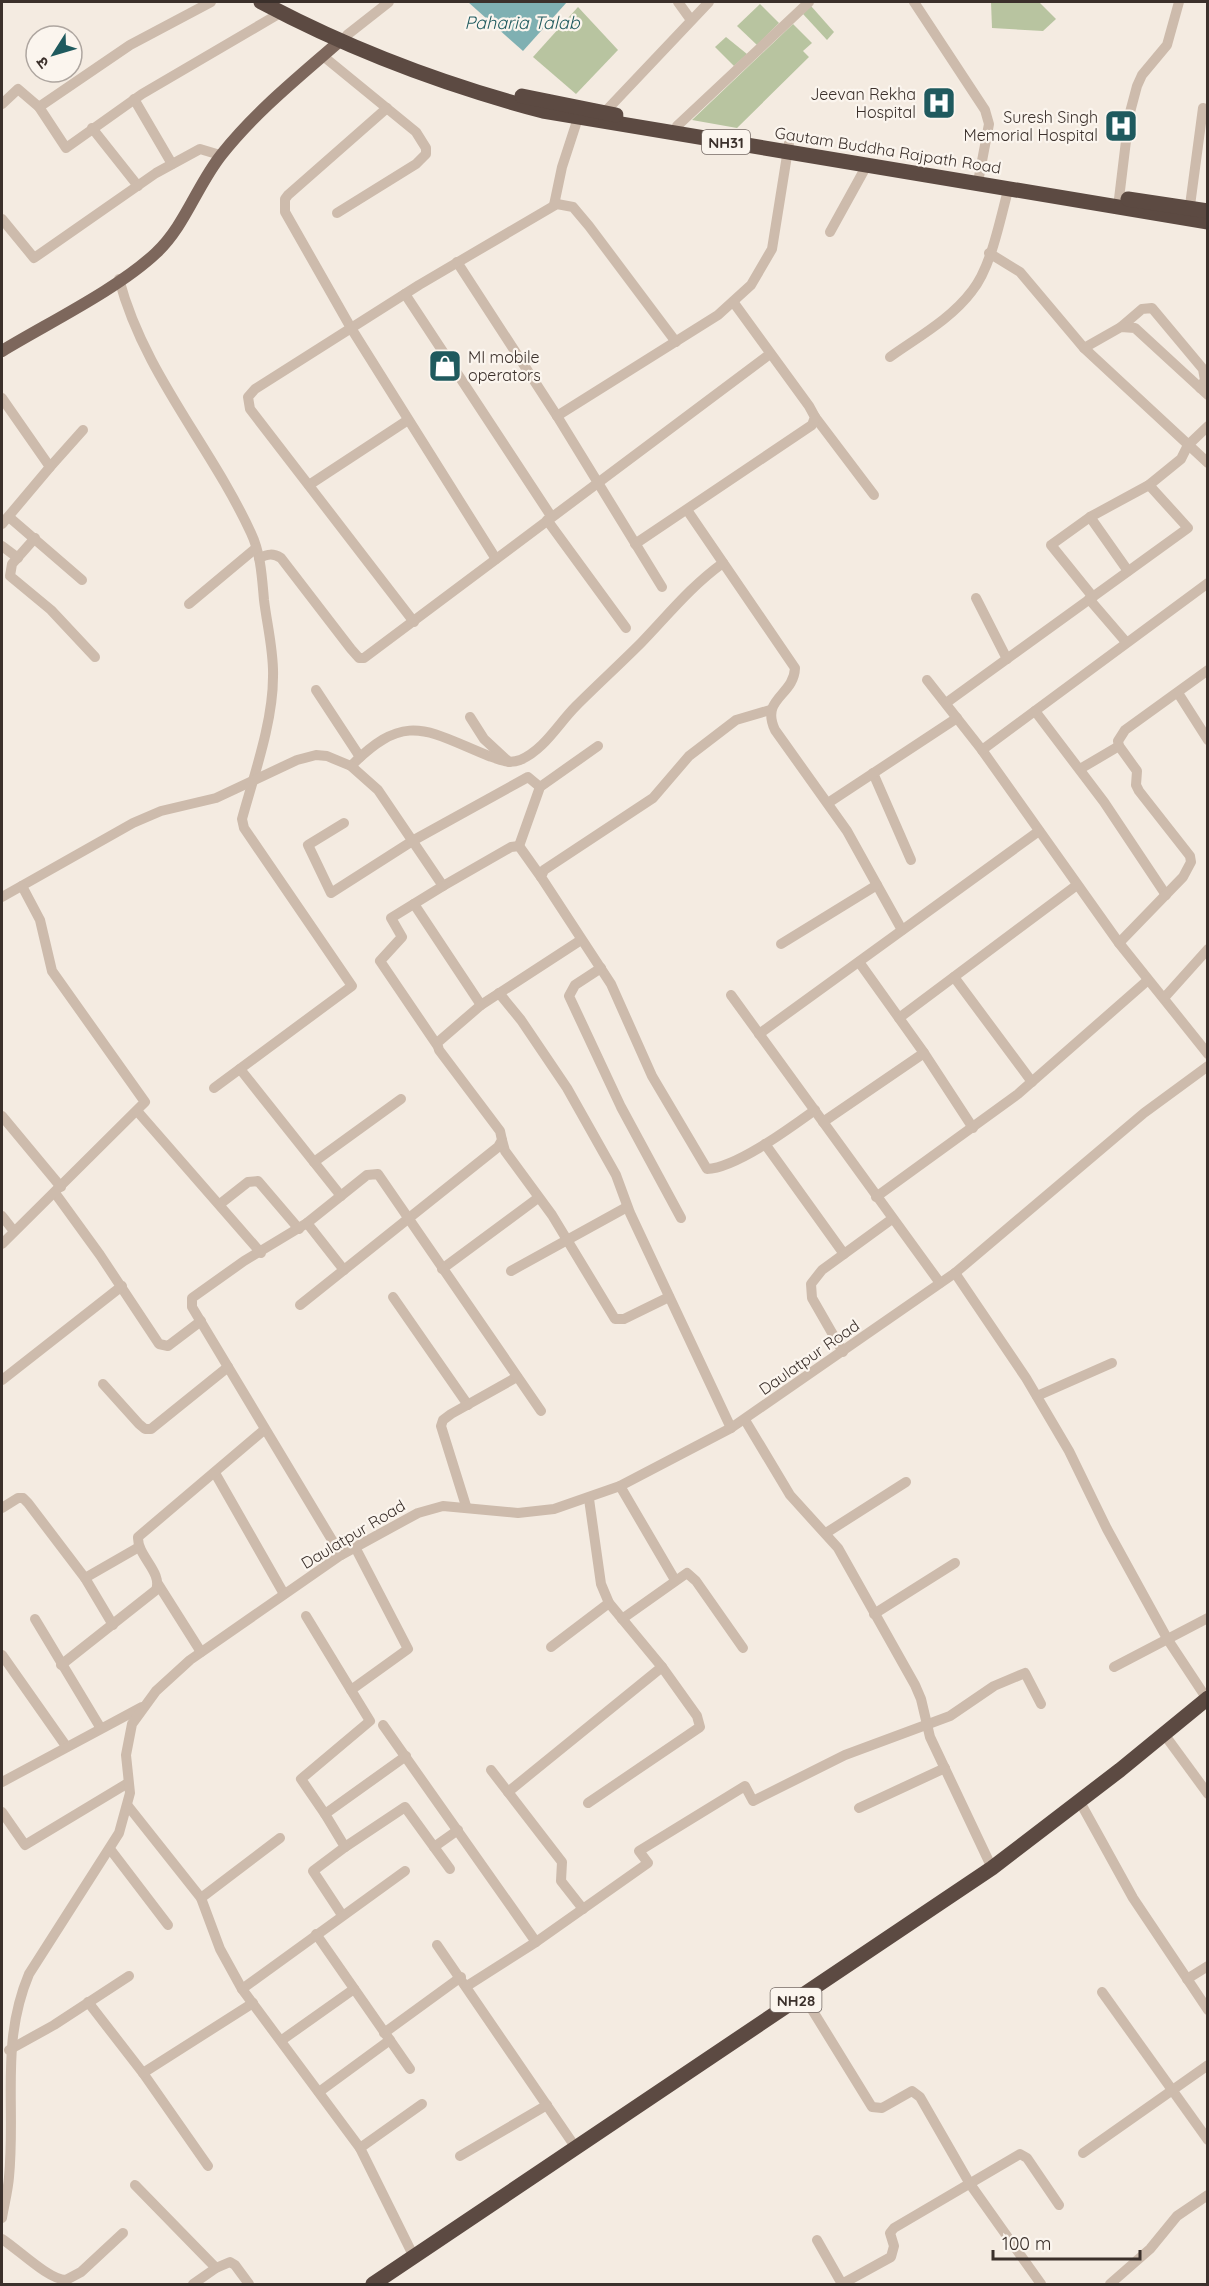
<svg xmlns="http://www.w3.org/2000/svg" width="1209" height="2286" viewBox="0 0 1209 2286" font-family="Quicksand,'Noto Sans Devanagari',sans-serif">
	<rect width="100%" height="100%" fill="#f4ebe1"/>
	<g fill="#b8c4a0">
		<path d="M991 2H1039L1056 19 1043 31 992 28Z"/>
		<path d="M760 4 779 23 757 45 737 26Z"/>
		<path d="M811 6 834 32 827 40 803 14Z"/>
		<path d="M578 7 618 50 576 94 533 57Z"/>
		<path d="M793 24 812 43 803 51 809 57 737 128 692 120Z"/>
		<path d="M726 37 747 54 734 66 715 47Z"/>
	</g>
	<path fill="#7fb0b2" d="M468 2H567L523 51Z"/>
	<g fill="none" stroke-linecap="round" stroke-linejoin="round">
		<g stroke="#cdbbac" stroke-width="10">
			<path d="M678 2 691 20"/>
			<path d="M914 2 985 110 989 124 978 182"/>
			<path d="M347 35 389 2"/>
			<path d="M323 56 416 132 426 148V154L416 164 337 213"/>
			<path d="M134 99 172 164"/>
			<path d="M2 104 18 89 39 107 66 148 142 94 282 12"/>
			<path d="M39 107 130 45 211 2"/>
			<path d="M387 108 288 195 285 199V212L351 328 496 559"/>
			<path d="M602 115 709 2"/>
			<path d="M677 126 809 2"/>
			<path d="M92 128 138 186"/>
			<path d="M554 205 562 167 578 118"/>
			<path d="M1118 207 1129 116 1137 86 1142 75 1167 45 1179 2"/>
			<path d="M1189 213 1203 108"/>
			<path d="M2 219 34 258 156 173 200 149 220 155"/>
			<path d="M830 232 867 165"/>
			<path d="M989 253 1020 272 1084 348 1208 463"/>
			<path d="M457 262 557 416 662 587"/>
			<path d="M119 279C144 374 211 446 251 533 261 554 262 578 264 600 267 625 274 652 273 677 273 722 254 775 242 819L244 828 352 986 214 1088"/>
			<path d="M405 294 551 516"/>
			<path d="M1121 327 1142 309 1152 308 1203 369 1205 380 1200 388"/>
			<path d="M1084 348 1121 327 1135 328 1208 395"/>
			<path d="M890 357C918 337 951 319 972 291 992 266 1000 218 1009 187"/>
			<path d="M2 398 50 467 2 524"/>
			<path d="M557 416 718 315 751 285 772 249 789 143"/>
			<path d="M815 417 874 495"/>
			<path d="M50 467 83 430"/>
			<path d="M309 485 408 420"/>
			<path d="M687 510 795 668C794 696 760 698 775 730L847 831 902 930"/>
			<path d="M9 517 82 580"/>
			<path d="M1090 517 1128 571"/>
			<path d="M547 520 626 628"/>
			<path d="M35 538 12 564 10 576 51 610 95 657"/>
			<path d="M635 544 812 425 815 417 809 406 734 303"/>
			<path d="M2 546 18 558"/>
			<path d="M259 558C268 554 273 553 281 558L351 649 359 658H364L770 354"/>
			<path d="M1093 597 1051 545 1090 517 1149 485 1181 459 1188 445 1208 426"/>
			<path d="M976 598 1007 659"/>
			<path d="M1089 599 1126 642"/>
			<path d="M189 604 256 548"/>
			<path d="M414 622 250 409 248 397 255 389 419 285 557 204 573 207 589 226 676 342"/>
			<path d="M927 680 982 750 1119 943 1208 1054"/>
			<path d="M316 690 360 757"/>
			<path d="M1178 693 1208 740"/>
			<path d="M946 703 1188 528 1149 485"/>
			<path d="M770 710 736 720 689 756 653 798 544 870 541 877 611 984 652 1076 707 1169C736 1168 790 1128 815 1110"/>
			<path d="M1035 711 1104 802 1166 895"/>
			<path d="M470 717 484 739 509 762"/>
			<path d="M982 750 1208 583"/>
			<path d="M351 766C406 710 427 731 489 756 500 760 509 764 520 760 544 750 558 724 576 706 597 685 620 664 641 643 668 615 691 586 723 563"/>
			<path d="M1080 769 1119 746"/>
			<path d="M873 773 911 860"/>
			<path d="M828 803 957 718"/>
			<path d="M344 823 308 845 331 893 414 840 528 777 540 787"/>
			<path d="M519 846 540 787 598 746"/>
			<path d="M2 897 133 823 161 811 216 798 297 760 316 755 327 756 351 766 378 790 443 886 511 847 519 846 541 877"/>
			<path d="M414 904 481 1005"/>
			<path d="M1119 943 1183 877 1191 862 1190 856 1139 791 1136 785 1137 771 1119 746 1118 741 1125 730 1208 670"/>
			<path d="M781 944 877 885"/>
			<path d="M859 962 924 1053 973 1128"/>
			<path d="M601 968 575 985 569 996 621 1107 681 1218"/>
			<path d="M954 977 1032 1082"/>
			<path d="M499 993 521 1020 567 1088 616 1175 630 1213 731 1428"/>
			<path d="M731 995 940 1283"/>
			<path d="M1164 998 1208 949"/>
			<path d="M899 1018 1077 885"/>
			<path d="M759 1034 1039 831"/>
			<path d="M437 1045 380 961 402 937 391 918 443 886"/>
			<path d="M240 1069 341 1196"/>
			<path d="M138 1112 261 1253"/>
			<path d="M2 1116 61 1187"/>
			<path d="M823 1122 924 1053"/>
			<path d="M502 1140 505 1151 552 1215 615 1319H624L669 1297"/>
			<path d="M765 1144 844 1254"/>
			<path d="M314 1162 401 1099"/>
			<path d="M55 1193 100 1255 159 1344 168 1346 201 1321"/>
			<path d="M876 1197 1018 1094 1148 980"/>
			<path d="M220 1204 248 1182 258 1181 299 1229"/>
			<path d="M2 1216 13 1230"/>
			<path d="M307 1223 344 1270"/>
			<path d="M2 1244 145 1102 52 971 40 920 22 886"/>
			<path d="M442 1269 538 1198"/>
			<path d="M511 1271 627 1207"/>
			<path d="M955 1273 1026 1378 1069 1451 1107 1529 1168 1640 1207 1699"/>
			<path d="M393 1297 468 1405"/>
			<path d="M300 1305 498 1147 502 1140 500 1131 439 1050 437 1043 481 1005 581 940"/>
			<path d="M843 1352 812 1298 811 1284 822 1270 892 1219"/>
			<path d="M2 1380 122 1286"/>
			<path d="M103 1384 139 1424 145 1429H151L228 1367"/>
			<path d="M1037 1396 1112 1363"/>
			<path d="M745 1420 790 1495 838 1548 915 1685 921 1699 930 1737 992 1868"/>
			<path d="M215 1473 284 1594"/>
			<path d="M620 1486 675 1580"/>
			<path d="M466 1506 441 1426 443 1420 451 1414 517 1377"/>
			<path d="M2 1508 18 1498H23L28 1503 85 1578 113 1625"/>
			<path d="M826 1533 906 1482"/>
			<path d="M341 1555 192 1307V1298L244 1261 307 1223 367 1175 378 1174 541 1411"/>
			<path d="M85 1578 139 1547"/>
			<path d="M158 1584 201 1652"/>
			<path d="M874 1614 955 1563"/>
			<path d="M306 1616 351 1690"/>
			<path d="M35 1619 100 1727"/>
			<path d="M622 1619 687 1573 696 1581 743 1648"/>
			<path d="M551 1647 609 1603"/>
			<path d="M2 1655 66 1746"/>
			<path d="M61 1665 156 1590C163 1572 137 1556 138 1537L264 1430"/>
			<path d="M1114 1667 1208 1618"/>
			<path d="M383 1725 536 1942"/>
			<path d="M1164 1734 1208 1794"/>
			<path d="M491 1770 562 1862 561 1881 583 1909"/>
			<path d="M2 1782 142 1707"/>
			<path d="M508 1792 662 1667"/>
			<path d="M1080 1802 1133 1898 1208 2010"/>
			<path d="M588 1803 700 1727 697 1716 662 1667 609 1603 601 1584 589 1499"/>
			<path d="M128 1806 201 1898 220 1949 242 1989 360 2148 414 2257"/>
			<path d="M859 1808 945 1768"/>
			<path d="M2 1812 25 1845 128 1783"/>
			<path d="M325 1814 301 1779 370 1721 351 1690 408 1649 355 1547"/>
			<path d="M345 1847 405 1807 450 1869"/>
			<path d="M434 1847 458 1830"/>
			<path d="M110 1849 168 1925"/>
			<path d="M201 1898 280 1838"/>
			<path d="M342 1915 313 1871 345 1847 325 1814 406 1756"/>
			<path d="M316 1934 410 2069"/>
			<path d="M437 1945 576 2148"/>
			<path d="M1187 1979 1208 1966"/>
			<path d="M467 1986 536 1942 648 1863 639 1851 745 1786 753 1801 845 1755 950 1716 994 1686 1025 1673 1041 1704"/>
			<path d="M242 1989 405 1871"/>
			<path d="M1102 1992 1208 2140"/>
			<path d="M803 1995 872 2107 882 2108 912 2091 920 2097 970 2184 1041 2284"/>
			<path d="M88 2002 143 2073 208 2166"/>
			<path d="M384 2033 461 1977"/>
			<path d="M282 2040 354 1989"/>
			<path d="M9 2050 54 2025 129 1976"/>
			<path d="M143 2073 253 2003"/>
			<path d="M319 2092 390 2040"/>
			<path d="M360 2148 422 2104"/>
			<path d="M1083 2153 1208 2065"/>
			<path d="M460 2156 547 2105"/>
			<path d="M135 2185 216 2268"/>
			<path d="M2 2218C4 2205 8 2191 9 2177 16 2105 0 2043 29 1974L119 1833 130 1793 126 1755 132 1724 156 1691 190 1660 341 1555 418 1513 443 1506 518 1513 554 1509 620 1486 731 1428 955 1273 1144 1113 1208 1066"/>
			<path d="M2 2239C19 2250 49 2280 66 2280L81 2272 123 2233"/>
			<path d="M817 2240 842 2284 891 2257 894 2246 890 2233 894 2228 1020 2154 1027 2158 1059 2205"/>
			<path d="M193 2284 216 2268 230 2262 235 2265 249 2284"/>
			<path d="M1110 2284 1150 2249 1177 2216 1208 2195"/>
		</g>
		<path stroke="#7d675c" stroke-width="12" d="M2 351C48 323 118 289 156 253 185 226 197 185 222 154 256 111 300 76 341 40"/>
		<g stroke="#5c4a42" stroke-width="15">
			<path d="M261 2C351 50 444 85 543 111L1208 222"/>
			<path d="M522 96 616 115"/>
			<path d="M1128 199 1208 211"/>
			<path d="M373 2284 992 1868 1120 1770 1208 1698"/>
		</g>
	</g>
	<defs>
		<symbol id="hospital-square" viewBox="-11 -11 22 22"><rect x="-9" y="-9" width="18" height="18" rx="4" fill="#1f5a5e" stroke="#fbf5ee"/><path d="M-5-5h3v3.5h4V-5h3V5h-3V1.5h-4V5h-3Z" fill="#fff"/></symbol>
		<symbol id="shop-square" viewBox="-11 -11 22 22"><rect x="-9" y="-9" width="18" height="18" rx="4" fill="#1f5a5e" stroke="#fbf5ee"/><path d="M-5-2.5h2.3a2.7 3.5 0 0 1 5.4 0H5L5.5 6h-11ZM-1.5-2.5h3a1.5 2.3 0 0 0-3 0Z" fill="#fff"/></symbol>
	</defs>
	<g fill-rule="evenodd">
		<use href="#hospital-square" x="920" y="84" width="38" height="38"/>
		<use href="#hospital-square" x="1102" y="107" width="38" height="38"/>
		<use href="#shop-square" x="426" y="347" width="38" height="38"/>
	</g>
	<g text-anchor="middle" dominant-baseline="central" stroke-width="4.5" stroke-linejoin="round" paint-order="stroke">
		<g fill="#fbf5ee" stroke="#756b66" stroke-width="1.5">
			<rect x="702" y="130" width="48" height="24" rx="4.5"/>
			<rect x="770.5" y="1988" width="51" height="24" rx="4.5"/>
		</g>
		<g font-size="15" font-weight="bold" fill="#3b302b">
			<text x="726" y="142">NH31</text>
			<text x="796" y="2000">NH28</text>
		</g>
		<g font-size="16" fill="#3b302b" stroke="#fbf5ee" text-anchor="end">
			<text x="916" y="94">Jeevan Rekha<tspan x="916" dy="18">Hospital</tspan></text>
			<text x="1098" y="117">Suresh Singh<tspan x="1098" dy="18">Memorial Hospital</tspan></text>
			<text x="468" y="357" text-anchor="start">MI mobile<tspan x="468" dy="18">operators</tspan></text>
		</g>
		<g font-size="16" fill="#3b302b" stroke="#fbf5ee">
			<text transform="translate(888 150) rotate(9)">Gautam Buddha Rajpath Road</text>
			<text transform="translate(809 1357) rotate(-35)">Daulatpur Road</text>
			<text transform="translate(353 1534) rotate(-31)">Daulatpur Road</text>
		</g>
		<g font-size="18" font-style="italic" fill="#1f5a5e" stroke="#fbf5ee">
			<text x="522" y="22">Paharia Talab</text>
		</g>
	</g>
	<rect width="1209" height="2286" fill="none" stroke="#3b302b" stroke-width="6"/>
	<g transform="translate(54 54) rotate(233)"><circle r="28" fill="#fbf5ee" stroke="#aea6a0" stroke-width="1.5"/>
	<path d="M0-4.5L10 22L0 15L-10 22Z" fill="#1f5a5e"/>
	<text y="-9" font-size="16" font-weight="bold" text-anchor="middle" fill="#3b302b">उ</text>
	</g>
	<path d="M993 2250v9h147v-9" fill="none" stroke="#3b302b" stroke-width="3"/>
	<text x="1002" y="2250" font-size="18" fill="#3b302b" stroke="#fbf5ee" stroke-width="4.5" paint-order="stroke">100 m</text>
</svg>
